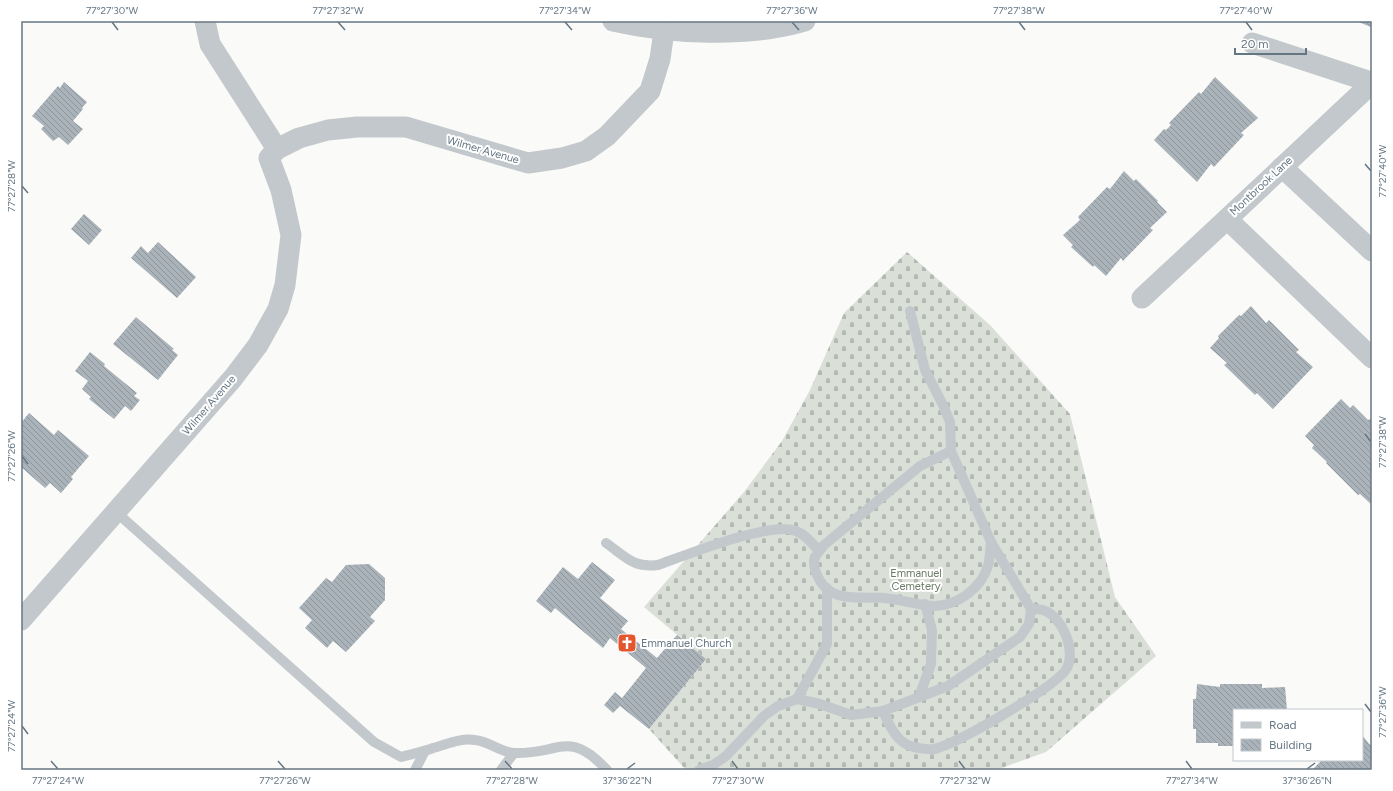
<svg xmlns="http://www.w3.org/2000/svg" width="1393" height="791" viewBox="0 0 1393 791" font-family="Figtree,sans-serif">
	<defs>
		<pattern id="cemetery-stones" width="16" height="16" patternUnits="userSpaceOnUse"><rect width="16" height="16" fill="#dadfd7"/><path d="M2 7V4a2 2 0 0 1 4 0v3zM10 15v-3a2 2 0 0 1 4 0v3z" fill="#b4b9b4"/></pattern>
		<pattern id="building-back-hatch" width="6" height="6" patternUnits="userSpaceOnUse"><rect width="6" height="6" fill="#aab3b9"/><path d="M-1 5l2 2M0 0l6 6M5-1l2 2" fill="none" stroke="#8e969c"/></pattern>
	</defs>
	<rect width="100%" height="100%" fill="#fafaf8"/>
	<path fill="url(#cemetery-stones)" d="M907 252 990 325 1070 414 1115 597 1156 656 1046 752 996 770H686L649 729 706 659 644 607 744 492 782 441 810 390 844 313Z"/>
	<g fill="url(#building-back-hatch)">
		<path d="M1356 21H1372V23L1371 27Z"/>
		<path d="M1215 77 1258 118 1241 133 1244 135 1214 167 1211 164 1197 182 1154 140 1164 129 1166 130 1171 125 1169 123 1199 92 1201 94Z"/>
		<path d="M64 82 87 102 82 108 83 109 73 121 83 129 68 145 59 137 53 141 41 129 44 126 32 116 58 86 60 88Z"/>
		<path d="M1124 171 1134 181 1136 179 1158 201 1157 202 1167 212 1150 228 1153 230 1123 261 1121 258 1106 276 1094 265 1093 267 1071 247 1073 245 1063 235 1080 220 1078 217 1107 187 1110 189Z"/>
		<path d="M84 214 102 230 89 245 71 229Z"/>
		<path d="M158 242 196 277 177 298 131 258 141 246 148 253Z"/>
		<path d="M1251 306 1266 323 1269 320 1299 350 1296 352 1313 367 1273 409 1257 393 1255 395 1224 365 1227 363 1210 348 1219 338 1218 336 1239 315 1241 316Z"/>
		<path d="M136 317 174 349 172 350 178 355 158 380 113 344Z"/>
		<path d="M90 352 105 364 104 366 137 393 134 396 140 400 131 411 125 406 114 419 89 399 91 397 82 389 88 381 75 371Z"/>
		<path d="M1341 399 1350 408 1353 405 1368 420 1370 419 1372 421V505L1360 494 1358 495 1326 463 1327 462 1312 448 1314 445 1305 436Z"/>
		<path d="M29 413 54 435 58 430 89 456 71 477 73 479 61 493 50 483 45 488 21 467V423Z"/>
		<path d="M592 562 615 580 600 598 628 621 621 629 657 658 677 635 706 659 649 729 620 706 613 713 604 705 615 692 622 698 646 668 610 638 603 648 555 608 551 613 536 601 563 567 578 579Z"/>
		<path d="M369 564 385 578V600L370 617 375 621 346 652 333 641 327 648 305 628 312 620 299 608 326 578 332 582 346 565Z"/>
		<path d="M1197 684 1220 687V684H1262V688L1285 687 1287 710H1234V746H1218V743H1196V729H1193V699H1196Z"/>
		<path d="M1362 735 1370 745 1372 743V770L1313 769 1322 760H1362Z"/>
	</g>
	<g fill="none" stroke-linecap="round" stroke-linejoin="round">
		<g stroke="#c3c8cc" stroke-width="10">
			<path d="M951 451 920 466 824 545C814 557 811 560 817 575 829 604 859 596 884 598 901 599 918 606 935 606 959 605 981 588 988 566 990 559 990 550 991 542"/>
			<path d="M116 512 374 742 401 757C412 754 423 752 433 748 448 744 459 738 475 740 489 741 501 753 515 753 560 754 569 729 607 770"/>
			<path d="M606 543C626 557 633 568 658 565 686 555 770 521 796 531 806 535 813 544 819 551"/>
			<path d="M919 697 931 664 932 630 925 604"/>
			<path d="M797 699 827 644V588"/>
			<path d="M883 711C889 724 895 740 910 746 916 748 929 750 934 749 957 744 1051 689 1065 671 1078 654 1063 616 1043 610 1039 609 1035 609 1031 609"/>
			<path d="M415 770 425 751"/>
			<path d="M501 770 514 753"/>
			<path d="M699 770 713 765 726 756 764 716 778 706 797 699 820 704 851 715 883 711 948 686 1020 637 1029 624 1031 609 991 542 951 451 950 422 943 405 925 370 910 311"/>
		</g>
		<g stroke="#c3c8cc" stroke-width="21">
			<path d="M205 21 210 44 277 149"/>
			<path d="M613 21C670 34 748 38 805 21"/>
			<path d="M1252 43 1371 82"/>
			<path d="M1372 83 1227 219 1372 358"/>
			<path d="M1282 167 1372 251"/>
			<path d="M1142 298 1227 219"/>
			<path d="M21 620 233 378 258 345 278 309 285 285 291 235 281 190 269 158 277 149 299 138 328 130 357 127H406L528 163 562 158 586 151 607 136 650 91 660 59 664 31"/>
		</g>
	</g>
	<path fill="none" stroke="#657683" stroke-width="1.5" d="M112 22 118 30M338 22 345 30M565 22 572 30M792 22 799 30M1019 22 1025 30M1246 22 1252 30M1365 164 1371 171M22 186 28 193M1365 434 1371 442M22 456 28 464M1365 704 1371 712M22 726 28 734M51 761 58 769M278 761 285 769M505 761 512 769M732 761 738 769M959 761 965 769M1186 761 1192 769M627 769 635 763M1307 769 1315 763"/>
	<defs>
		<symbol id="church-square" viewBox="-11 -11 22 22"><rect x="-9" y="-9" width="18" height="18" rx="4" fill="#e4572e" stroke="#fff"/><path d="M-1.2-6h2.4v3.5h3.3v2.4h-3.3V6h-2.4V-.1h-3.3v-2.4h3.3Z" fill="#fff"/></symbol>
	</defs>
	<g fill-rule="evenodd">
		<use href="#church-square" x="616" y="632" width="22" height="22"/>
	</g>
	<g text-anchor="middle" dominant-baseline="central" stroke-width="4" stroke-linejoin="round" paint-order="stroke">
		<g font-size="11" fill="#657683" stroke="#fff">
			<text transform="translate(483 150) rotate(16)">Wilmer Avenue</text>
			<text transform="translate(1261 186) rotate(-43)">Montbrook Lane</text>
			<text transform="translate(209 405) rotate(-49)">Wilmer Avenue</text>
		</g>
		<g font-size="11" fill="#687a64" stroke="#fff">
			<text x="916" y="573">Emmanuel<tspan x="916" dy="13">Cemetery</tspan></text>
		</g>
		<g font-size="11" fill="#657683" stroke="#fff" text-anchor="start">
			<text x="641" y="643">Emmanuel Church</text>
		</g>
	</g>
	<rect width="1393" height="791" fill="none" stroke="#ffffff" stroke-width="44"/>
	<rect x="1233" y="709" width="130" height="52" fill="#ffffff" stroke="#c1c8cd"/>
	<rect x="1241" y="722" width="20" height="6" fill="#c3c8cc" stroke="#c1c8cd"/>
	<text x="1269" y="729" font-size="12" fill="#657683">Road</text>
	<rect x="1241" y="739" width="20" height="12" fill="url(#building-back-hatch)" stroke="#c1c8cd"/>
	<text x="1269" y="749" font-size="12" fill="#657683">Building</text>
	<path d="M1235 48v6h71v-6" fill="none" stroke="#657683" stroke-width="2"/>
	<text x="1241" y="48" font-size="12" fill="#657683" stroke="#ffffff" stroke-width="3" paint-order="stroke">20 m</text>
	<rect x="22" y="22" width="1349" height="747" fill="none" stroke="#657683" stroke-width="1.5"/>
	<g font-size="10" text-anchor="middle" fill="#657683">
		<text x="112" y="14">77°27'30"W</text>
		<text x="338" y="14">77°27'32"W</text>
		<text x="565" y="14">77°27'34"W</text>
		<text x="792" y="14">77°27'36"W</text>
		<text x="1019" y="14">77°27'38"W</text>
		<text x="1246" y="14">77°27'40"W</text>
		<text transform="translate(1382 171) rotate(-90)" y="4">77°27'40"W</text>
		<text transform="translate(11 186) rotate(-90)" y="4">77°27'28"W</text>
		<text transform="translate(1382 442) rotate(-90)" y="4">77°27'38"W</text>
		<text transform="translate(11 456) rotate(-90)" y="4">77°27'26"W</text>
		<text transform="translate(1382 712) rotate(-90)" y="4">77°27'36"W</text>
		<text transform="translate(11 726) rotate(-90)" y="4">77°27'24"W</text>
		<text x="58" y="784">77°27'24"W</text>
		<text x="285" y="784">77°27'26"W</text>
		<text x="512" y="784">77°27'28"W</text>
		<text x="627" y="784">37°36'22"N</text>
		<text x="738" y="784">77°27'30"W</text>
		<text x="965" y="784">77°27'32"W</text>
		<text x="1192" y="784">77°27'34"W</text>
		<text x="1307" y="784">37°36'26"N</text>
	</g>
</svg>
